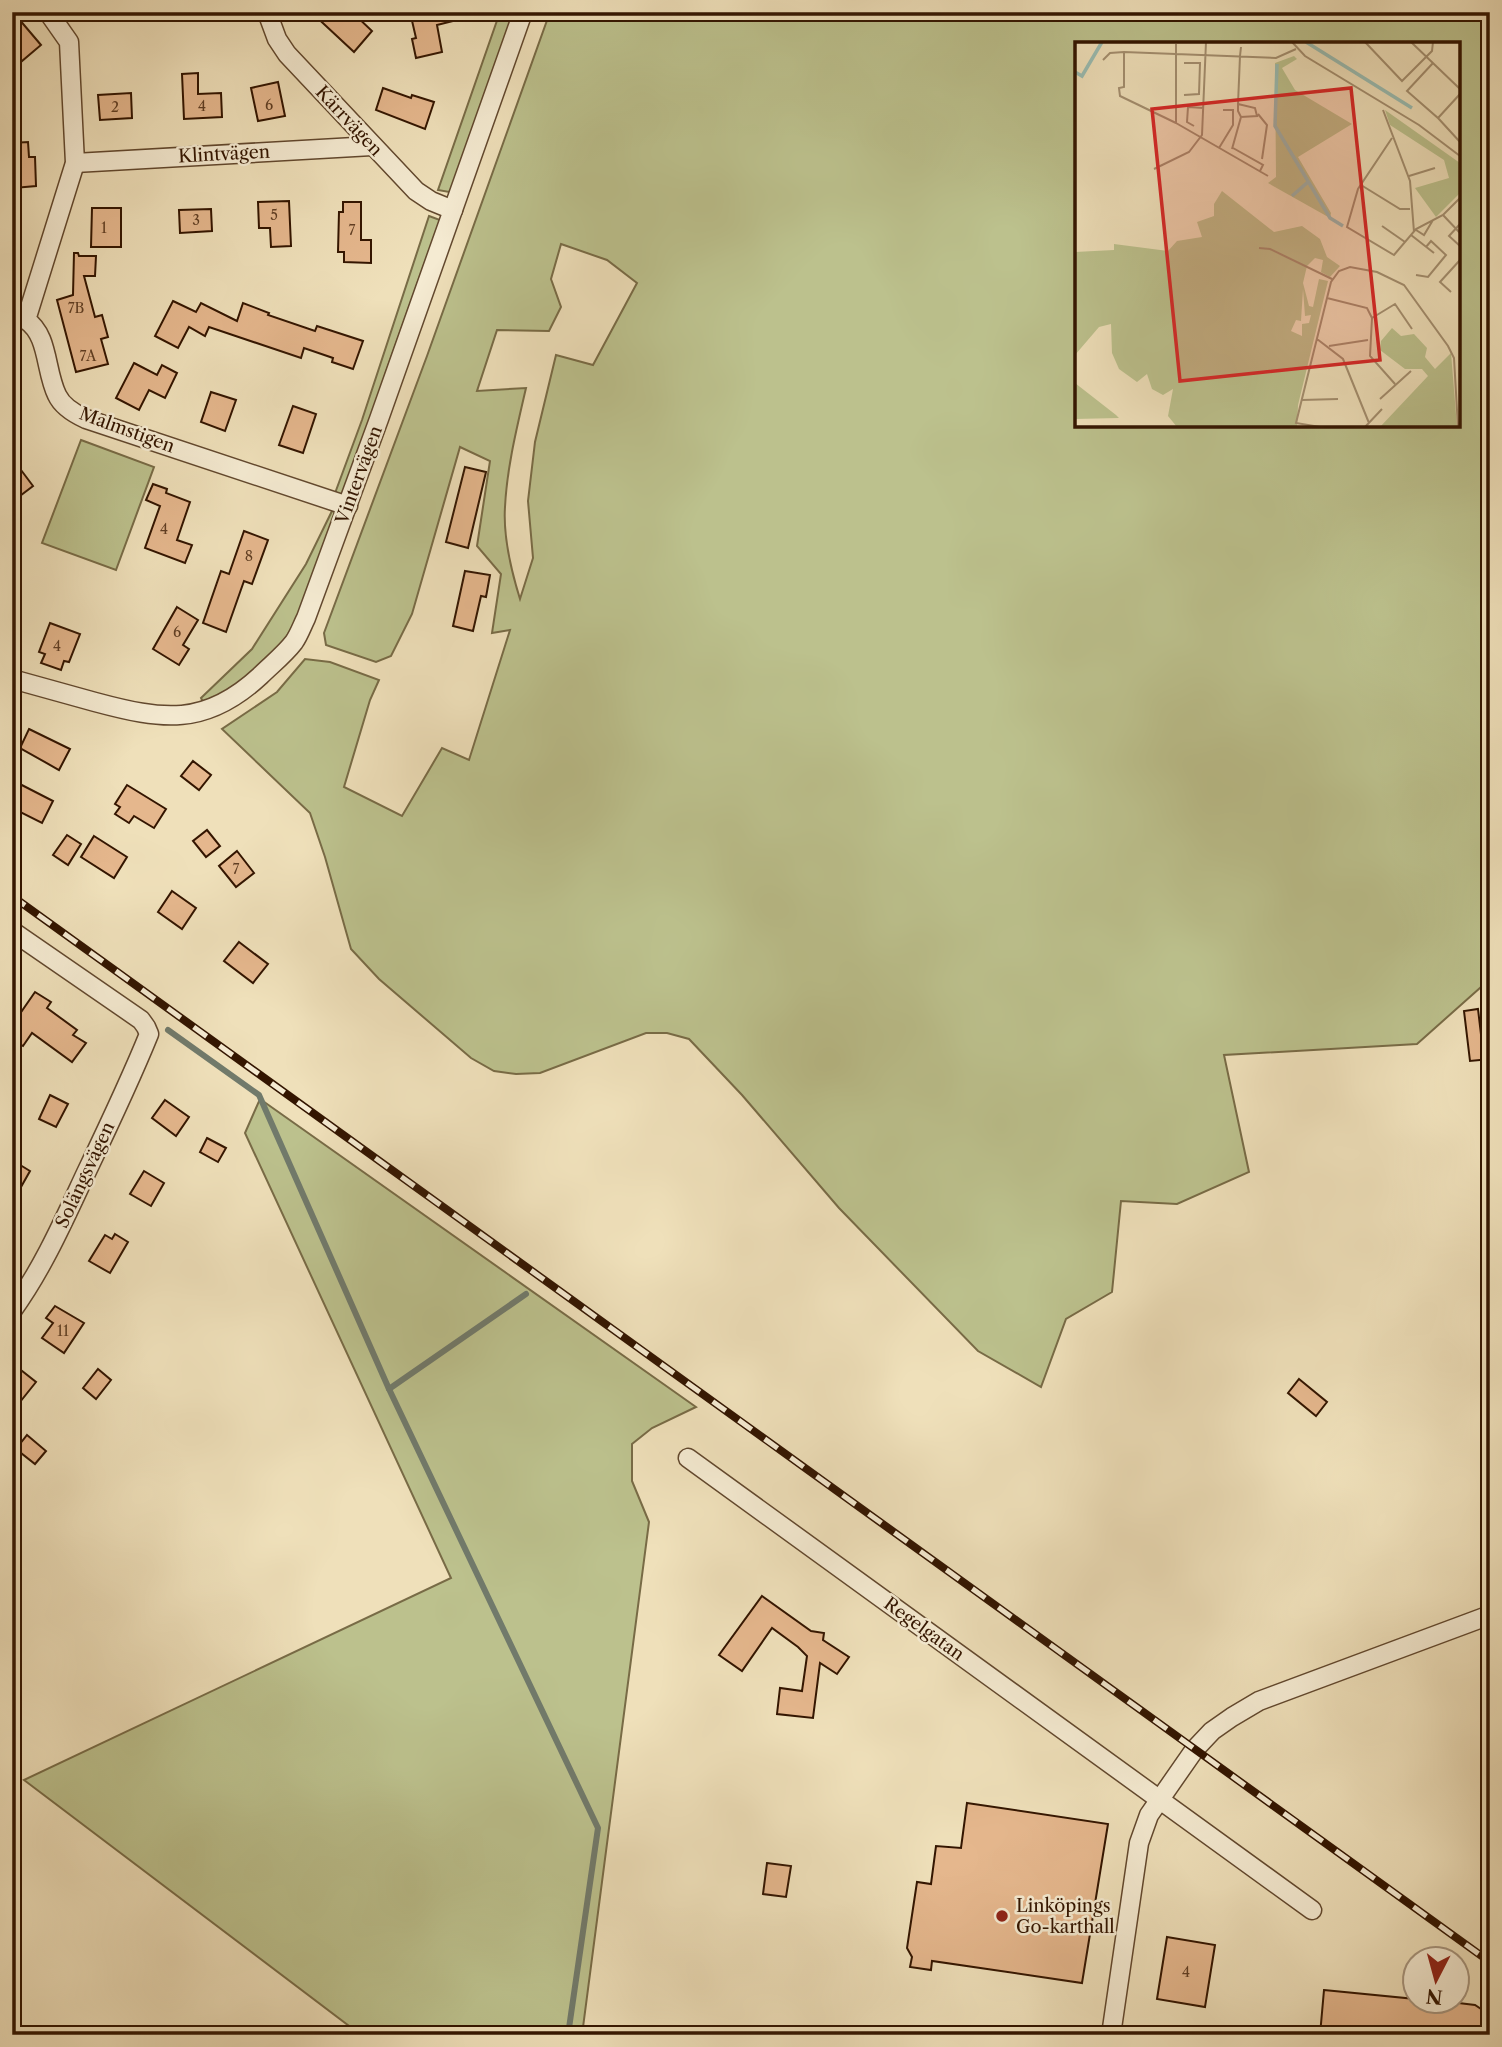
<svg xmlns="http://www.w3.org/2000/svg" width="1502" height="2047" viewBox="0 0 1502 2047" font-family="'Libre Caslon Text',serif">
	<rect width="100%" height="100%" fill="#efe0ba"/>
	<filter id="stains"><feTurbulence type="fractalNoise" baseFrequency=".00286" numOctaves="4"/><feColorMatrix values="0 0 0 0 .2 0 0 0 0 .09 0 0 0 0 .02 0 0 0 .5 -.17"/></filter>
	<radialGradient id="worn" r=".72"><stop offset=".6" stop-color="#630" stop-opacity="0"/><stop offset="1" stop-color="#630" stop-opacity=".3"/></radialGradient>
	<g fill="#bcc18d" stroke="#786b46" stroke-width="2" fill-rule="evenodd">
		<path d="M500 12H515L456 182 449 192 438 190Z"/>
		<path d="M550 12H1490V979L1417 1044 1224 1055 1249 1172 1177 1204 1121 1201 1112 1292 1066 1319 1041 1387 978 1351 839 1208 742 1095 689 1039 667 1033H646L540 1073 516 1074 494 1071 471 1058 379 979 351 949 325 857 310 813 222 729 277 692 305 659 330 662 379 680 370 700 344 787 402 816 442 748 469 760 510 630 492 633 501 574 477 546 490 461 460 447 412 614 391 656 376 662 326 645 324 633 427 356ZM1077 44H1458V425H1077ZM561 244 607 260 637 283 593 365 556 355 535 442 528 501 533 558 520 599C511 570 503 537 505 507 507 467 517 427 526 388L477 391 497 330 549 331 561 307 551 279Z"/>
		<path d="M429 216 440 220 387 369 344 498 334 496 362 420Z"/>
		<path d="M81 440 154 467 116 570 42 543Z"/>
		<path d="M332 511 340 513 299 615 284 641 261 666 230 690 203 702 201 698 252 649 306 564Z"/>
		<path d="M260 1099 696 1407 652 1428 632 1444V1481L649 1522 582 2035H361L24 1780 451 1578 245 1133Z"/>
	</g>
	<g fill="none" stroke-linecap="round" stroke-linejoin="round">
		<g stroke="#717a6b" stroke-width="6">
			<path d="M168 1030 259 1095 389 1389 598 1828 568 2035"/>
			<path d="M389 1389 526 1294"/>
		</g>
	</g>
	<g fill="#e5b78d" stroke="#331500" stroke-width="2">
		<path d="M13 12 41 45 22 61 12 50Z"/>
		<path d="M311 12H352L372 31 354 52Z"/>
		<path d="M410 12H465V18L437 25 442 52 416 58 412 39 416 38Z"/>
		<path d="M198 73V94L221 93 222 117 184 119 182 74Z"/>
		<path d="M278 82 285 116 258 121 251 88Z"/>
		<path d="M383 88 411 98 412 95 434 102 425 129 376 110Z"/>
		<path d="M131 93 132 118 100 120 98 95Z"/>
		<path d="M28 142 29 157H35L36 186 14 188 12 143Z"/>
		<path d="M289 201 291 246 271 247 270 228H259L258 202Z"/>
		<path d="M343 202H361V240H371V263L344 262V252H338L339 212H343Z"/>
		<path d="M92 208H121V247H91Z"/>
		<path d="M211 209 212 231 180 233 179 210Z"/>
		<path d="M74 253H78L79 256H96L95 276H84L95 317 102 315 108 337 101 339 108 364 76 372 57 300 73 295Z"/>
		<path d="M173 301 196 312 201 303 237 321 243 303 269 313 268 315 315 331 317 326 363 341 353 369 332 362 333 358 304 348 301 358 209 327 205 336 189 327 178 348 155 336Z"/>
		<path d="M134 363 157 375 162 365 177 373 165 398 149 390 139 410 116 398Z"/>
		<path d="M211 392 236 400 225 431 201 422Z"/>
		<path d="M293 406 316 414 303 453 279 445Z"/>
		<path d="M12 458 33 486 12 502Z"/>
		<path d="M465 467 486 472 468 548 446 542Z"/>
		<path d="M153 484 167 489 166 493 190 502 177 540 192 545 185 563 145 548 160 506 146 500Z"/>
		<path d="M244 531 268 540 252 584 244 581 226 632 203 623 221 571 229 574Z"/>
		<path d="M465 571 490 575 486 597 481 596 473 631 453 626Z"/>
		<path d="M177 607 198 620 183 645 189 649 179 665 153 649Z"/>
		<path d="M50 623 80 634 69 662 64 661 61 670 41 663 45 654 39 652Z"/>
		<path d="M29 729 70 749 59 770 20 748Z"/>
		<path d="M193 761 211 775 199 790 181 776Z"/>
		<path d="M12 780 53 801 42 823 12 808Z"/>
		<path d="M127 785 166 809 154 828 134 816 129 823 115 814 120 807 115 804Z"/>
		<path d="M207 830 220 846 206 857 193 841Z"/>
		<path d="M67 835 81 844 68 865 53 855Z"/>
		<path d="M94 836 127 857 114 878 81 857Z"/>
		<path d="M237 851 254 873 236 887 219 866Z"/>
		<path d="M172 891 196 908 182 929 158 912Z"/>
		<path d="M239 942 268 964 253 983 224 961Z"/>
		<path d="M35 992 51 1002 47 1008 77 1030 73 1035 86 1043 72 1062 32 1033 23 1046 12 1039V1031L20 1020 17 1018Z"/>
		<path d="M1478 1009 1482 1043 1490 1042V1059L1470 1061 1464 1011Z"/>
		<path d="M50 1095 68 1104 56 1127 39 1119Z"/>
		<path d="M165 1100 189 1117 176 1136 152 1118Z"/>
		<path d="M207 1138 226 1148 218 1162 200 1152Z"/>
		<path d="M12 1160 30 1171 12 1203Z"/>
		<path d="M144 1171 164 1183 151 1206 130 1194Z"/>
		<path d="M115 1234 128 1242 110 1273 89 1261 105 1235 112 1239Z"/>
		<path d="M55 1306 84 1323 64 1353 42 1338 53 1323 46 1318Z"/>
		<path d="M12 1363 36 1382 12 1412Z"/>
		<path d="M98 1369 111 1380 96 1399 83 1388Z"/>
		<path d="M1299 1379 1327 1402 1316 1416 1288 1393Z"/>
		<path d="M27 1435 46 1451 35 1464 16 1449Z"/>
		<path d="M762 1596 811 1631 824 1633 823 1640 849 1657 837 1674 820 1663 813 1718 777 1714 780 1688 802 1691 807 1656 798 1647 772 1628 742 1671 719 1655Z"/>
		<path d="M967 1803 1108 1824 1082 1983 932 1961 931 1970 910 1967 912 1957 907 1948 917 1882 931 1884 936 1846 961 1848Z"/>
		<path d="M767 1863 791 1866 786 1897 763 1894Z"/>
		<path d="M1167 1937 1215 1945 1205 2007 1157 1999Z"/>
		<path d="M1324 1990 1415 1999V2001H1442L1475 2005 1490 2015V2035H1320Z"/>
	</g>
	<g fill="none" stroke-linecap="round" stroke-linejoin="round">
		<defs>
			<g id="street">
				<path d="M48 12 69 42 75 163 26 320C49 335 45 371 57 395 62 406 75 414 86 419L348 506"/>
				<path d="M267 12 277 39 287 54 416 191 431 201 453 210"/>
				<path d="M75 163 372 146"/>
				<path d="M12 679C40 687 67 694 95 702 162 720 205 727 260 676 271 665 284 655 294 642 299 635 302 626 306 618L379 419 523 12"/>
				<path d="M12 931 141 1020 146 1027 149 1034C130 1081 108 1127 86 1173 64 1220 43 1268 12 1311"/>
				<path d="M688 1458 1312 1910"/>
				<path d="M1111 2035 1139 1843 1149 1815 1195 1749 1212 1731 1232 1717 1259 1701 1490 1615"/>
			</g>
		</defs>
		<use href="#street" stroke="#62482e" stroke-width="21"/>
		<use href="#street" stroke="#f5ebd2" stroke-width="18"/>
		<defs>
			<path id="rail" d="M12 896 1490 1962"/>
		</defs>
		<use href="#rail" stroke="#331500" stroke-width="8"/>
		<use href="#rail" stroke="#f5ebd2" stroke-width="5" stroke-dasharray="16" stroke-linecap="butt"/>
	</g>
	<circle fill="#8f2418" stroke="#f5ebd2" stroke-width="2.5" cx="1002" cy="1916" r="7"/>
	<g text-anchor="middle" dominant-baseline="central" stroke-width="5" stroke-linejoin="round" paint-order="stroke">
		<g font-size="14" fill="#603e23">
			<text x="269" y="105">6</text>
			<text x="202" y="106">4</text>
			<text x="115" y="107">2</text>
			<text x="274" y="215">5</text>
			<text x="196" y="220">3</text>
			<text x="104" y="228">1</text>
			<text x="352" y="230">7</text>
			<text x="76" y="308">7B</text>
			<text x="88" y="356">7A</text>
			<text x="164" y="529">4</text>
			<text x="249" y="556">8</text>
			<text x="177" y="632">6</text>
			<text x="57" y="646">4</text>
			<text x="236" y="869">7</text>
			<text x="63" y="1331">11</text>
			<text x="1186" y="1972">4</text>
		</g>
		<g font-size="18" fill="#331500" stroke="#f5ebd2">
			<text transform="translate(349 121) rotate(47)">Kärrvägen</text>
			<text transform="translate(224 154) rotate(-3)">Klintvägen</text>
			<text transform="translate(127 430) rotate(20)">Malmstigen</text>
			<text transform="translate(359 475) rotate(-70)">Vintervägen</text>
			<text transform="translate(85 1175) rotate(-65)">Solängsvägen</text>
			<text transform="translate(924 1629) rotate(36)">Regelgatan</text>
		</g>
		<g font-size="18" fill="#331500" stroke="#f5ebd2" text-anchor="start">
			<text x="1016" y="1906">Linköpings<tspan x="1016" dy="21">Go-karthall</tspan></text>
		</g>
	</g>
	<g transform="translate(1075 42)">
		<rect width="385" height="385" fill="#efe0ba"/>
		<path d="M219 14 222 17 207 26 220 48 277 82 223 115 256 171 255 176 193 141 201 135 200 21ZM310 68 385 121V151L361 175 340 146 374 136 369 118 315 83ZM147 149 199 190 227 184 245 197 252 215 265 224 255 235 246 230 248 218 240 216 232 224 228 241 234 264 238 265 244 237 253 239 223 363 222 385H102L93 374 98 347 88 353 77 347 72 332 62 340 44 327 37 311 36 282 24 285 0 313V210L39 208V202L93 209 102 199 127 195 122 180 139 174V162ZM228 247 230 274 236 273 234 281 227 282V294L216 289 221 278 226 279ZM317 286 326 294 339 292 352 306 350 315 360 327 376 311 382 385H305L353 334 347 327H330L305 308 306 299ZM0 341 41 373 44 376 0 377Z" fill="#bcc18d" fill-rule="evenodd"/>
		<path fill="none" stroke="#9abdb3" stroke-width="3.5" d="M231 0 337 66M202 22 200 84 255 176 268 184M0 30 7 34 27 0M217 154 233 140"/>
		<path fill="none" stroke="#a48f70" stroke-width="2" d="M217 0 230 14 344 83 385 114M290 0 327 39 357 9 358 0M336 0 385 47M101 2V81L193 134M49 10V45L44 46 45 54 101 81M28 18 35 11 49 10 201 16 221 7M358 21 332 49 363 76 385 52M109 53 124 52 125 21H109M163 62 180 66 182 74 166 75 163 69V62L165 14 166 5M308 68 335 139 339 190M183 72 192 83 187 117M363 76 385 100M119 84 112 80 113 65 129 66M317 96 283 147 272 185 319 213 341 187 368 173 385 156M144 106 158 83V68H148M158 106 188 123 185 129M157 107 166 75M79 127 114 110 127 93 131 0M334 134 360 126M286 143 325 167H335M368 173 385 191M385 182 374 194 385 204M307 184 330 200M341 188 349 193 358 178M336 193 359 211M184 206 195 207 257 237M341 233 353 235 371 213 356 199 351 205M376 250 365 240 385 218M252 256 292 266 297 276 295 314 320 342M297 276 320 262 337 287M242 297 268 317 294 381M254 304 293 298M305 357 336 329M227 358 263 357M245 385 221 381 256 240 264 229 275 225 302 230 329 243 373 304 379 316 383 385M290 385 307 367"/>
		<path fill="#d62828" fill-opacity="0.15" stroke="#d62828" stroke-width="3.5" d="M276 46 305 318 105 339 77 67Z"/>
		<rect width="385" height="385" fill="none" stroke="#331500" stroke-width="3.5"/>
	</g>
	<rect width="1502" height="2047" fill="none" stroke="#efe0ba" stroke-width="42"/>
	<rect x="14" y="14" width="1474" height="2019" fill="none" stroke="#331500" stroke-width="3.5"/>
	<rect x="21" y="21" width="1460" height="2005" fill="none" stroke="#331500" stroke-width="2"/>
	<g transform="translate(1436 1980) rotate(186)"><circle r="33" fill="#f5ebd2" stroke="#a7957e" stroke-width="2"/>
	<path d="M0-5L12 26L0 18L-12 26Z" fill="#8f2418"/>
	<text y="-10" font-size="19" font-weight="bold" text-anchor="middle" fill="#331500">N</text>
	</g>
	<rect width="100%" height="100%" filter="url(#stains)"/>
	<rect width="100%" height="100%" fill="url(#worn)"/>
</svg>
